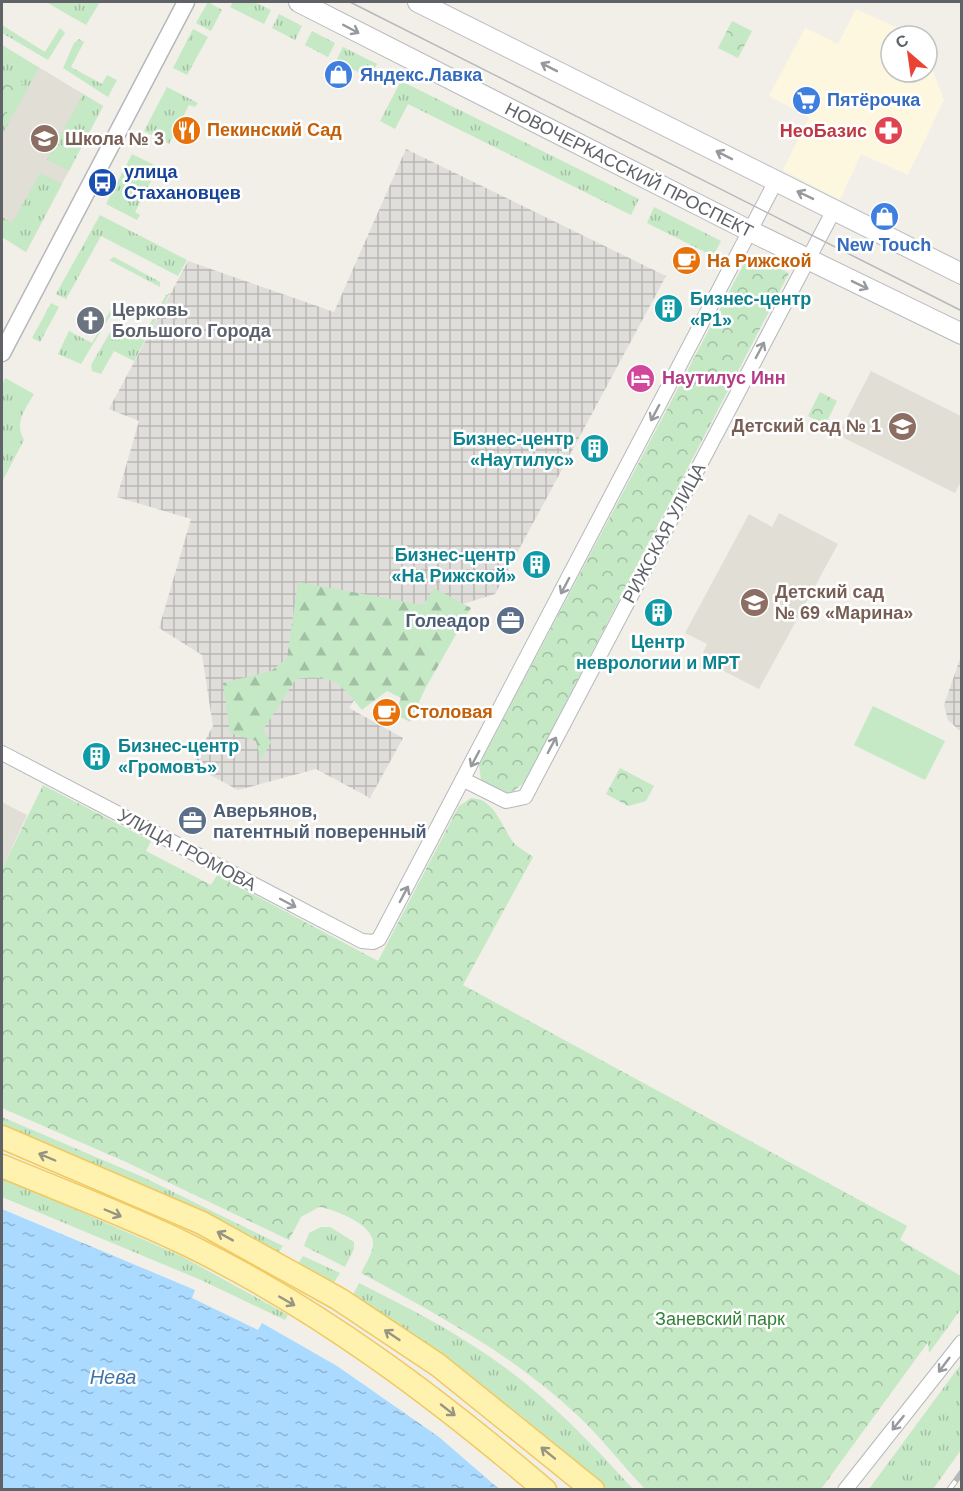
<svg xmlns="http://www.w3.org/2000/svg" width="963" height="1491" viewBox="0 0 963 1491" font-family="Helvetica,sans-serif">
	<defs>
		<pattern id="industrial-grid" width="8" height="8" patternUnits="userSpaceOnUse" patternTransform="scale(1.5)"><rect width="8" height="8" fill="#e0deda"/><path d="M0 4h8M4 0v8" fill="none" stroke="#b9b8b5"/></pattern>
		<pattern id="grass-tufts" width="24" height="20" patternUnits="userSpaceOnUse" patternTransform="scale(1.5)"><rect width="24" height="20" fill="#c5e8c5"/><path d="M3 7l-1-3M5 7V3M7 7l1-3M15 17l-1-3M17 17v-4M19 17l1-3" fill="none" stroke="#a3c0a4"/></pattern>
		<pattern id="forest-firs" width="22" height="20" patternUnits="userSpaceOnUse" patternTransform="scale(1.5)"><rect width="22" height="20" fill="#c5e8c5"/><path d="M5 1l3.5 6h-7zM16 11l3.5 6h-7z" fill="#a3c0a4"/></pattern>
		<pattern id="park-crowns" width="20" height="18" patternUnits="userSpaceOnUse" patternTransform="scale(1.5)"><rect width="20" height="18" fill="#c5e8c5"/><path d="M2 6a3 3 0 1 1 6 0M12 15a3 3 0 1 1 6 0" fill="none" stroke="#a3c0a4"/></pattern>
		<pattern id="water-ripples" width="26" height="14" patternUnits="userSpaceOnUse" patternTransform="scale(1.5)"><rect width="26" height="14" fill="#aadaff"/><path d="M2 4q2-2 4 0t4 0M15 11q2-2 4 0t4 0" fill="none" stroke="#8eb4d2"/></pattern>
	</defs>
	<rect width="100%" height="100%" fill="#f1efe8"/>
	<path fill="#fef7e0" d="M856 9 916 36H891V72H927V56L944 100 908 175 861 154 840 200 783 170 809 117 769 96 805 28 838 44Z"/>
	<g fill="url(#industrial-grid)">
		<path d="M406 149 666 276 495 594 405 622 349 708 403 738 370 798 316 769 238 790 192 765 213 726 202 655 159 628 191 519 117 497 139 421 109 409 188 261 334 312Z"/>
		<path d="M961 656V732L948 720 944 705Z"/>
	</g>
	<g fill="#e1ded6">
		<path d="M2 45 103 106 26 252 2 237Z"/>
		<path d="M871 371 961 416V481L955 493 838 435Z"/>
		<path d="M779 513 838 544 759 689 700 659 707 644 685 633 749 514 772 527Z"/>
		<path d="M2 802 27 815 2 869Z"/>
	</g>
	<g fill="url(#grass-tufts)">
		<path d="M46 2H100L86 25Z"/>
		<path d="M208 2 222 10 211 31 196 23Z"/>
		<path d="M233 2H254L271 10 264 24 230 7Z"/>
		<path d="M279 14 302 26 295 40 272 28Z"/>
		<path d="M2 25 45 52 60 28 65 33 48 60 2 33Z"/>
		<path d="M193 29 208 37 187 75 173 68Z"/>
		<path d="M312 31 335 43 328 57 305 45Z"/>
		<path d="M79 39 84 42 71 67 102 84 107 75 117 80 108 97 63 68 74 43Z"/>
		<path d="M2 45 39 68 2 135Z"/>
		<path d="M343 47 377 64 370 78 336 61Z"/>
		<path d="M401 81 639 199 631 215 408 104 395 129 380 121Z"/>
		<path d="M167 87 198 103 195 107 189 105 169 144 144 131Z"/>
		<path d="M83 94 103 106 69 171 47 160Z"/>
		<path d="M132 154 158 167 135 212 140 215 137 220 106 204Z"/>
		<path d="M40 173 62 184 26 252 2 237V217L12 223Z"/>
		<path d="M654 207 721 241 713 256 647 223Z"/>
		<path d="M100 215 187 260 178 276 101 236 66 299 56 294Z"/>
		<path d="M114 257 160 282V287L109 260Z"/>
		<path d="M170 293 134 361 114 351 101 374 92 371 91 365 112 329 118 327 146 331 166 295Z"/>
		<path d="M51 303 59 307 40 342 32 338Z"/>
		<path d="M114 304 138 319 110 316 81 364 58 354 69 331 92 343Z"/>
		<path d="M5 378 34 394C25 410 14 422 24 440L3 480 2 385Z"/>
		<path d="M2 1117 145 1178 283 1246 277 1255 102 1168 2 1125Z"/>
		<path d="M2 1177 183 1257 288 1315 285 1320 201 1280 2 1197Z"/>
		<path d="M321 1227H330L354 1242V1249L345 1267 304 1246 309 1233Z"/>
		<path d="M303 1256 340 1273 331 1287 297 1266Z"/>
		<path d="M359 1283C409 1308 458 1333 503 1366 551 1401 593 1445 633 1489H600L351 1299Z"/>
		<path d="M961 1297V1309L929 1353 928 1342Z"/>
		<path d="M961 1364V1450L933 1489H869Z"/>
	</g>
	<path fill="url(#forest-firs)" d="M298 582 423 605 434 588 471 608 425 689 410 722 395 714 401 698 387 691 362 710C340 683 333 674 296 679L263 730 271 742 261 760 256 741 230 733 223 683 271 671 287 658Z"/>
	<g fill="url(#park-crowns)">
		<path d="M732 21 752 31 738 58 718 48Z"/>
		<path d="M10 75 23 83 2 122V78L7 81Z"/>
		<path d="M749 254 789 273 524 783 509 794H501L481 780 479 765Z"/>
		<path d="M820 392 837 401 825 425 808 416Z"/>
		<path d="M620 768 654 786 646 801 628 806 606 794Z"/>
		<path d="M43 785 151 841 146 851 211 885 217 875 378 961 459 806 471 798C495 799 501 826 513 842 518 848 527 852 533 857L463 985 907 1226 900 1240 961 1276V1297L821 1489H645C622 1465 601 1437 576 1414 513 1355 437 1314 361 1273 365 1265 374 1251 373 1242 372 1224 334 1209 319 1207L301 1217 289 1240 126 1162 2 1108V869Z"/>
	</g>
	<path fill="#c5e8c5" d="M873 706 945 741 925 780 854 745Z"/>
	<path fill="url(#water-ripples)" d="M2 1209 195 1290 192 1298 258 1330 262 1323 337 1366 439 1437 499 1489H2Z"/>
	<g fill="none" stroke-linecap="round" stroke-linejoin="round">
		<defs>
			<g id="minor">
				<path d="M2 753 362 941 373 942 379 939 776 181"/>
				<path d="M464 780 506 801 525 797 834 210"/>
				<path d="M845 1490 962 1342"/>
			</g>
			<path id="tertiary" d="M2 353 186 2"/>
			<g id="secondary">
				<path d="M299 2 750 231 962 334"/>
				<path d="M418 2 962 274"/>
			</g>
			<g id="primary">
				<path d="M2 1137 202 1223 339 1299 438 1365 593 1490"/>
				<path d="M2 1166C64 1192 129 1216 190 1246 319 1309 436 1397 545 1490"/>
			</g>
		</defs>
		<use href="#minor" stroke="#b5b8bc" stroke-width="16"/>
		<use href="#tertiary" stroke="#b5b8bc" stroke-width="19"/>
		<use href="#secondary" stroke="#b6babf" stroke-width="22"/>
		<use href="#primary" stroke="#f2c960" stroke-width="25"/>
		<use href="#minor" stroke="#fff" stroke-width="14"/>
		<use href="#tertiary" stroke="#fff" stroke-width="16"/>
		<use href="#secondary" stroke="#fff" stroke-width="20"/>
		<use href="#primary" stroke="#fff2af" stroke-width="22"/>
		<path stroke="#b6b7b8" stroke-width="1.5" d="M350 2 962 311"/>
		<defs>
			<path id="rail" d="M949 1490 962 1472"/>
		</defs>
		<use href="#rail" stroke="#b6b7b8" stroke-width="6"/>
		<use href="#rail" stroke="#fff" stroke-width="4" stroke-dasharray="11" stroke-linecap="butt"/>
	</g>
	<defs><path id="oneway-shaft" d="M-6 0H5M1.5-3L5.5 0L1.5 3" fill="none" stroke-width="1.6" stroke-linecap="round" stroke-linejoin="round" transform="scale(1.5)"/></defs>
	<g stroke="#979a9d">
		<use href="#oneway-shaft" transform="translate(351 29) rotate(28)"/>
		<use href="#oneway-shaft" transform="translate(549 67) rotate(-153)"/>
		<use href="#oneway-shaft" transform="translate(724 155) rotate(-153)"/>
		<use href="#oneway-shaft" transform="translate(805 195) rotate(-154)"/>
		<use href="#oneway-shaft" transform="translate(860 285) rotate(26)"/>
		<use href="#oneway-shaft" transform="translate(760 350) rotate(-62)"/>
		<use href="#oneway-shaft" transform="translate(655 413) rotate(118)"/>
		<use href="#oneway-shaft" transform="translate(565 586) rotate(118)"/>
		<use href="#oneway-shaft" transform="translate(552 745) rotate(-62)"/>
		<use href="#oneway-shaft" transform="translate(475 759) rotate(118)"/>
		<use href="#oneway-shaft" transform="translate(404 894) rotate(-62)"/>
		<use href="#oneway-shaft" transform="translate(288 903) rotate(28)"/>
		<use href="#oneway-shaft" transform="translate(944 1365) rotate(127)"/>
		<use href="#oneway-shaft" transform="translate(898 1423) rotate(129)"/>
	</g>
	<g stroke="#979581">
		<use href="#oneway-shaft" transform="translate(47 1157) rotate(-157)"/>
		<use href="#oneway-shaft" transform="translate(113 1213) rotate(23)"/>
		<use href="#oneway-shaft" transform="translate(225 1236) rotate(-151)"/>
		<use href="#oneway-shaft" transform="translate(287 1301) rotate(30)"/>
		<use href="#oneway-shaft" transform="translate(392 1335) rotate(-146)"/>
		<use href="#oneway-shaft" transform="translate(448 1410) rotate(38)"/>
		<use href="#oneway-shaft" transform="translate(548 1453) rotate(-141)"/>
	</g>
	<defs>
		<symbol id="shop-disc" viewBox="-11 -11 22 22"><circle r="9.5" fill="#3f7fe0" stroke="#fff"/><path d="M-5-2.5h2.3a2.7 3.5 0 0 1 5.4 0H5L5.5 6h-11ZM-1.5-2.5h3a1.5 2.3 0 0 0-3 0Z" fill="#fff"/></symbol>
		<symbol id="supermarket-disc" viewBox="-11 -11 22 22"><circle r="9.5" fill="#3f7fe0" stroke="#fff"/><path d="M-6-5.5h2.5l.6 2H6L4.5 2H-2.5L-4.4-4H-6ZM-1.5 3.2a1.3 1.3 0 1 0 .1 0ZM3 3.2a1.3 1.3 0 1 0 .1 0Z" fill="#fff"/></symbol>
		<symbol id="restaurant-disc" viewBox="-11 -11 22 22"><circle r="9.5" fill="#e8710a" stroke="#fff"/><path d="M-5-6h1v4h1v-4h1v4h1v-4h1v5L-1.5 .5V6h-2V.5L-5-1ZM5-6V6H3V1.5H1.5Q1.5-4 5-6Z" fill="#fff"/></symbol>
		<symbol id="pharmacy-disc" viewBox="-11 -11 22 22"><circle r="9.5" fill="#e0444e" stroke="#fff"/><path d="M-2-6h4v4h4v4h-4v4h-4v-4h-4v-4h4Z" fill="#fff"/></symbol>
		<symbol id="school-disc" viewBox="-11 -11 22 22"><circle r="9.5" fill="#8d6e63" stroke="#fff"/><path d="M0-5L7-2L0 1L-7-2ZM-4 1L0 2.5L4 1V4Q0 6-4 4Z" fill="#fff"/></symbol>
		<symbol id="bus-disc" viewBox="-11 -11 22 22"><circle r="9.5" fill="#1a4fb4" stroke="#fff"/><path d="M-5-6H5V4H4V6H2V4H-2V6H-4V4H-5ZM-3.5-4V0h7V-4ZM-3.5 1.2v1.5H-2V1.2ZM2 1.2v1.5H3.5V1.2Z" fill="#fff"/></symbol>
		<symbol id="cafe-disc" viewBox="-11 -11 22 22"><circle r="9.5" fill="#e8710a" stroke="#fff"/><path d="M-5.5-4.5H6V0H3Q3 3.5 0 3.5H-2.5Q-5.5 3.5-5.5 0ZM3-3.2v2h1.7v-2ZM-6 4.5H4V6H-6Z" fill="#fff"/></symbol>
		<symbol id="building-disc" viewBox="-11 -11 22 22"><circle r="9.5" fill="#0f9aa8" stroke="#fff"/><path d="M-4-6H4V6H1V3H-1V6H-4ZM-2.5-4.3h1.7v1.8h-1.7ZM.8-4.3h1.7v1.8H.8ZM-2.5-1h1.7V.8h-1.7ZM.8-1h1.7V.8H.8Z" fill="#fff"/></symbol>
		<symbol id="church-disc" viewBox="-11 -11 22 22"><circle r="9.5" fill="#6b7280" stroke="#fff"/><path d="M-1.2-6h2.4v3.5h3.3v2.4h-3.3V6h-2.4V-.1h-3.3v-2.4h3.3Z" fill="#fff"/></symbol>
		<symbol id="hotel-disc" viewBox="-11 -11 22 22"><circle r="9.5" fill="#d1479c" stroke="#fff"/><path d="M-6-4.5h1.5V1H6V5H4.5V3h-9V5H-6ZM-4 0a1.8 1.8 0 1 1 3.6 0ZM.5 0V-2.5h3Q6-2.5 6 0Z" fill="#fff"/></symbol>
		<symbol id="office-disc" viewBox="-11 -11 22 22"><circle r="9.5" fill="#5c6f8a" stroke="#fff"/><path d="M-6-3h4V-5.5h4V-3h4V5H-6ZM-1-4.5V-3h2v-1.5ZM-6 0V1H6V0Z" fill="#fff"/></symbol>
	</defs>
	<g fill-rule="evenodd">
		<use href="#shop-disc" x="322" y="58" width="33" height="33"/>
		<use href="#supermarket-disc" x="790" y="84" width="33" height="33"/>
		<use href="#restaurant-disc" x="170" y="114" width="33" height="33"/>
		<use href="#pharmacy-disc" x="872" y="114" width="33" height="33"/>
		<use href="#school-disc" x="28" y="122" width="33" height="33"/>
		<use href="#bus-disc" x="86" y="166" width="33" height="33"/>
		<use href="#shop-disc" x="868" y="200" width="33" height="33"/>
		<use href="#cafe-disc" x="670" y="244" width="33" height="33"/>
		<use href="#building-disc" x="652" y="292" width="33" height="33"/>
		<use href="#church-disc" x="74" y="304" width="33" height="33"/>
		<use href="#hotel-disc" x="624" y="362" width="33" height="33"/>
		<use href="#school-disc" x="886" y="410" width="33" height="33"/>
		<use href="#building-disc" x="578" y="432" width="33" height="33"/>
		<use href="#building-disc" x="520" y="548" width="33" height="33"/>
		<use href="#school-disc" x="738" y="586" width="33" height="33"/>
		<use href="#building-disc" x="642" y="596" width="33" height="33"/>
		<use href="#office-disc" x="494" y="604" width="33" height="33"/>
		<use href="#cafe-disc" x="370" y="696" width="33" height="33"/>
		<use href="#building-disc" x="80" y="740" width="33" height="33"/>
		<use href="#office-disc" x="176" y="804" width="33" height="33"/>
	</g>
	<g text-anchor="middle" dominant-baseline="central" stroke-width="5" stroke-linejoin="round" paint-order="stroke">
		<g font-size="18" font-weight="bold" fill="#366cbe" stroke="#fff" text-anchor="start">
			<text x="360" y="75">Яндекс.Лавка</text>
			<text x="827" y="100">Пятёрочка</text>
			<text x="884" y="245" text-anchor="middle">New Touch</text>
		</g>
		<g font-size="18" font-weight="bold" fill="#c56008" stroke="#fff" text-anchor="start">
			<text x="207" y="130">Пекинский Сад</text>
			<text x="707" y="261">На Рижской</text>
			<text x="407" y="712">Столовая</text>
		</g>
		<g font-size="18" font-weight="bold" fill="#be3a42" stroke="#fff" text-anchor="end">
			<text x="867" y="131">НеоБазис</text>
		</g>
		<g font-size="18" font-weight="bold" fill="#785e54" stroke="#fff" text-anchor="start">
			<text x="65" y="139">Школа № 3</text>
			<text x="881" y="426" text-anchor="end">Детский сад № 1</text>
			<text x="775" y="592">Детский сад<tspan x="775" dy="21">№ 69 «Марина»</tspan></text>
		</g>
		<g font-size="18" fill="#5f6368" stroke="#fff">
			<text transform="translate(629 170) rotate(27)">НОВОЧЕРКАССКИЙ ПРОСПЕКТ</text>
			<text transform="translate(664 533) rotate(-62)">РИЖСКАЯ УЛИЦА</text>
			<text transform="translate(187 850) rotate(28)">УЛИЦА ГРОМОВА</text>
		</g>
		<g font-size="18" font-weight="bold" fill="#164399" stroke="#fff" text-anchor="start">
			<text x="124" y="172">улица<tspan x="124" dy="21">Стахановцев</tspan></text>
		</g>
		<g font-size="18" font-weight="bold" fill="#0d838f" stroke="#fff" text-anchor="start">
			<text x="690" y="299">Бизнес-центр<tspan x="690" dy="21">«Р1»</tspan></text>
			<text x="574" y="439" text-anchor="end">Бизнес-центр<tspan x="574" dy="21">«Наутилус»</tspan></text>
			<text x="516" y="555" text-anchor="end">Бизнес-центр<tspan x="516" dy="21">«На Рижской»</tspan></text>
			<text x="658" y="642" text-anchor="middle">Центр<tspan x="658" dy="21">неврологии и МРТ</tspan></text>
			<text x="118" y="746">Бизнес-центр<tspan x="118" dy="21">«Громовъ»</tspan></text>
		</g>
		<g font-size="18" font-weight="bold" fill="#5b616d" stroke="#fff" text-anchor="start">
			<text x="112" y="310">Церковь<tspan x="112" dy="21">Большого Города</tspan></text>
		</g>
		<g font-size="18" font-weight="bold" fill="#b23c85" stroke="#fff" text-anchor="start">
			<text x="662" y="378">Наутилус Инн</text>
		</g>
		<g font-size="18" font-weight="bold" fill="#4e5e75" stroke="#fff" text-anchor="end">
			<text x="490" y="621">Голеадор</text>
			<text x="213" y="811" text-anchor="start">Аверьянов,<tspan x="213" dy="21">патентный поверенный</tspan></text>
		</g>
		<g font-size="18" fill="#348238" stroke="#fff">
			<text x="720" y="1319">Заневский парк</text>
		</g>
		<g font-size="20" font-style="italic" fill="#4174aa" stroke="#fff">
			<text x="113" y="1377">Нева</text>
		</g>
	</g>
	<rect width="963" height="1491" fill="none" stroke="#5f6368" stroke-width="6"/>
	<g transform="translate(909 54) rotate(331)"><circle r="28" fill="#ffffff" stroke="#bfc1c3" stroke-width="1.5"/>
	<path d="M0-4.5L10 22L0 15L-10 22Z" fill="#ea4335"/>
	<text y="-9" font-size="16" font-weight="bold" text-anchor="middle" fill="#5f6368">С</text>
	</g>
</svg>
